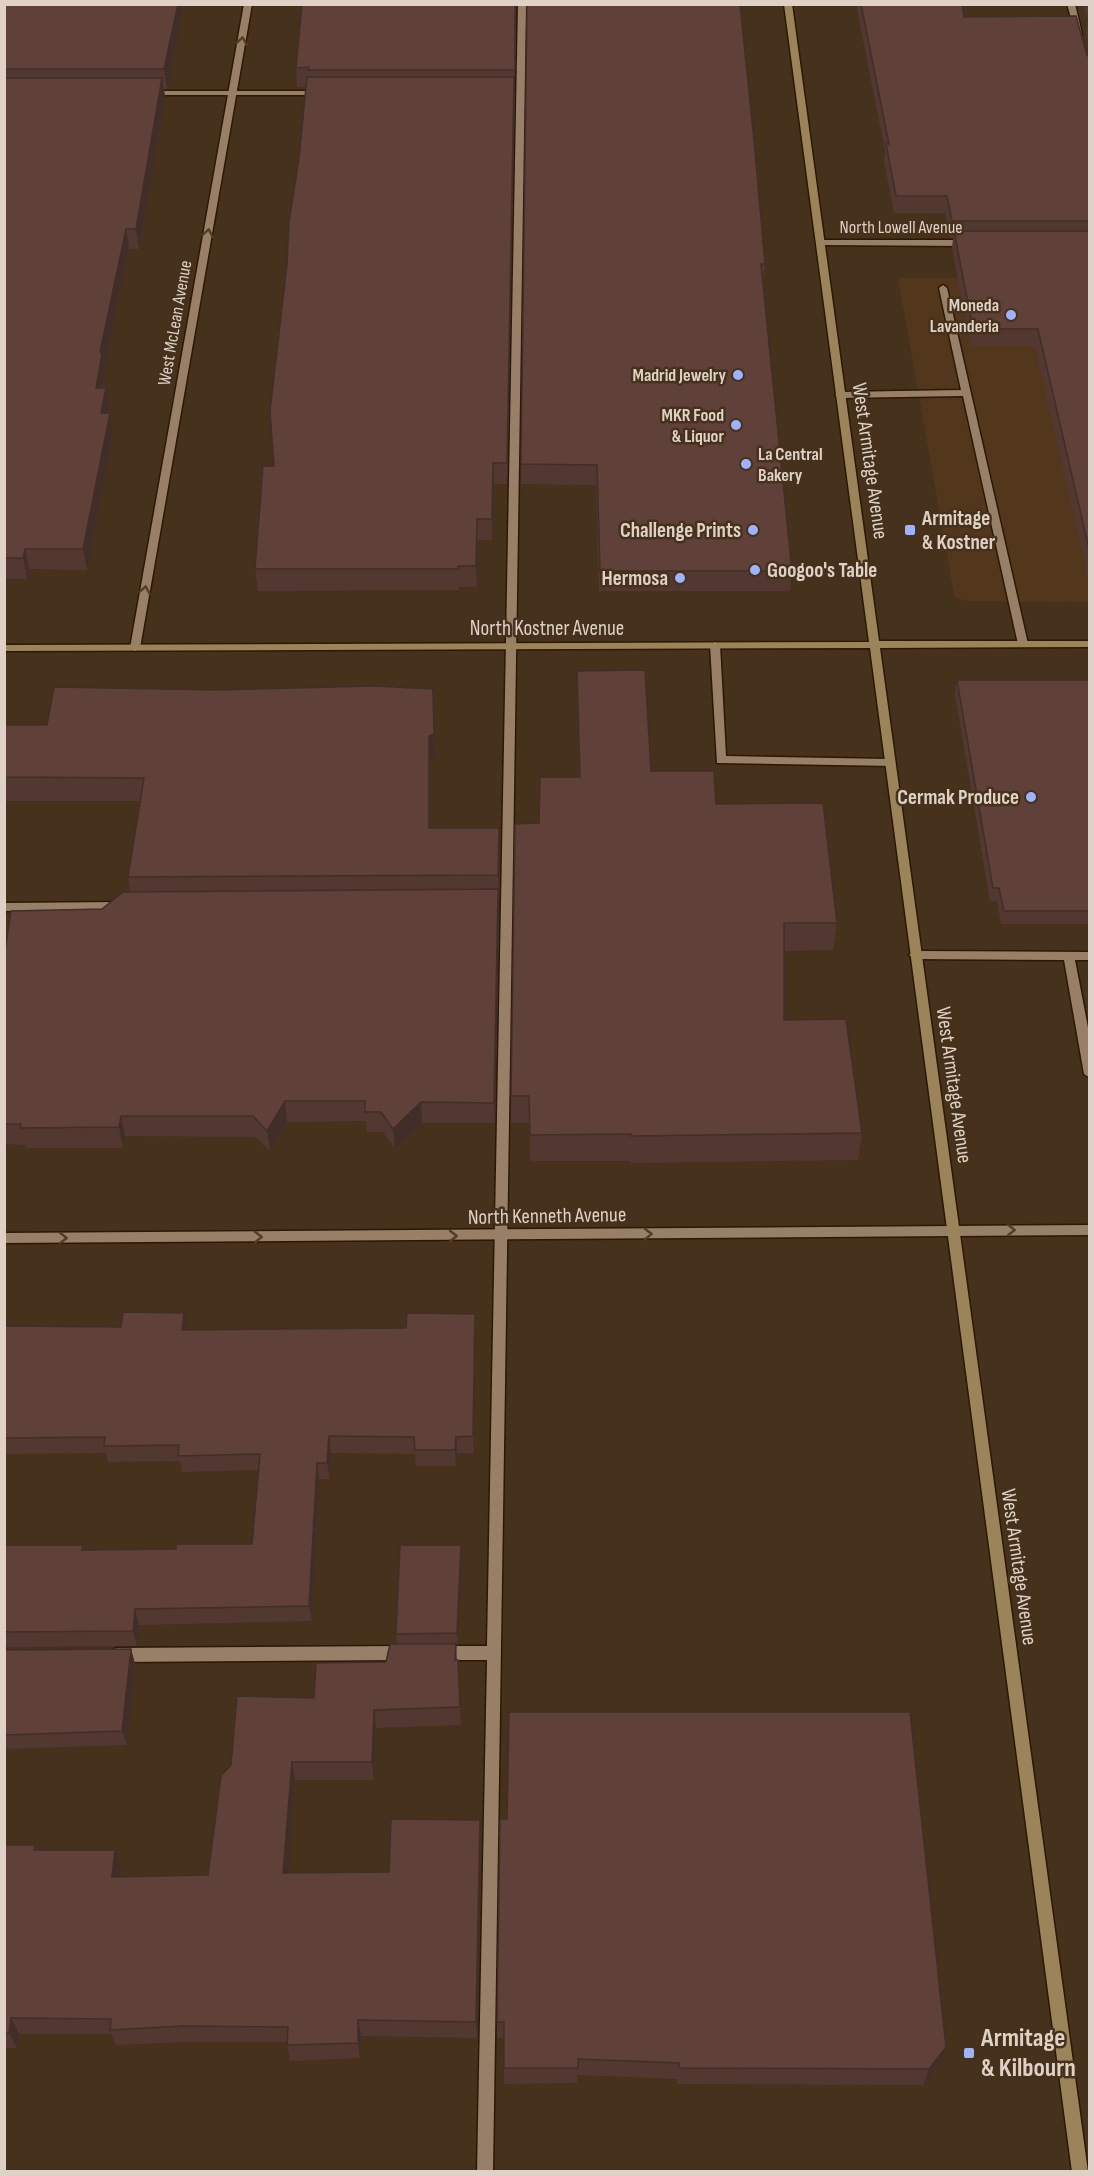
<svg xmlns="http://www.w3.org/2000/svg" width="1094" height="2176" viewBox="0 0 1094 2176" font-family="'Sofia Sans Condensed',sans-serif">
	<rect width="100%" height="100%" fill="#46311c"/>
	<path fill="#52371c" d="M898 278H1089V602L967 601 956 598 954 594Z"/>
	<g fill="none" stroke-linecap="round" stroke-linejoin="round">
		<defs>
			<g id="lane">
				<path d="M518 4H526L493 2172H477L487 1660H441L436 1658 434 1653 436 1648 441 1646H487Z"/>
				<path d="M1067 4H1075L1082 34 1075 32Z"/>
				<path d="M147 91H321L325 93 321 95H147Z"/>
				<path d="M943 285 947 288 1028 644 1023 647 1018 644 963 396 840 398 835 395 840 392 961 390 939 288Z"/>
				<path d="M715 642 720 645 726 756 889 759 894 763 893 766 717 763 710 645Z"/>
				<path d="M120 902 126 906 120 910 4 911V903Z"/>
				<path d="M915 951 1090 952V960H1075L1090 1038V1078L1084 1074 1064 960 915 959 909 955Z"/>
				<path d="M402 1646 407 1648 409 1653 407 1658 402 1660 117 1662 112 1660 110 1655 112 1650 117 1648Z"/>
			</g>
			<g id="street">
				<path d="M244 4H252L140 648 135 651 130 648Z"/>
				<path d="M820 240H968L972 243 968 246 817 245V241Z"/>
				<path d="M1090 1225V1235L4 1243V1233Z"/>
			</g>
			<path id="secondary" d="M784 4H792L879 641H1090V647L880 648 1088 2172H1072L870 648 4 651V645L869 642Z"/>
		</defs>
		<use href="#lane" stroke="#2c1804" stroke-width="3"/>
		<use href="#street" stroke="#2c1804" stroke-width="3"/>
		<use href="#secondary" stroke="#2c1804" stroke-width="3"/>
		<use href="#lane" fill="#987f68" fill-rule="evenodd"/>
		<use href="#street" fill="#987f68" fill-rule="evenodd"/>
		<use href="#secondary" fill="#9b835a" fill-rule="evenodd"/>
	</g>
	<g fill="#523831">
		<path d="M4 4H184L167 89H164L165 97 139 249H129L104 368 105 374 103 388H106L109 408 108 413 113 434 87 570 29 569 27 579H4Z"/>
		<path d="M516 4 507 484H494L492 540H477V587H459V590L258 591 255 569 274 466 287 264 307 87H297L296 68Z"/>
		<path d="M527 4 765 264 763 284 792 571 790 591H599L596 485 521 484Z"/>
		<path d="M856 4H962L964 17 1087 55 1089 57V582L1035 346H970L952 248 953 238H950L945 213H894L884 160 885 151Z"/>
		<path d="M1083 4H1089V46L1086 33 1088 20Z"/>
		<path d="M577 671 651 771 716 804 837 923 833 950 784 951V1020L862 1133 858 1160 630 1163V1161H530L529 1123H511V1096L539 823 579 777 577 698Z"/>
		<path d="M957 680H1089V924H1001L997 901H990L955 694Z"/>
		<path d="M434 713 435 757 430 759V828H499L500 851 495 1123H422L395 1149 383 1132H367L366 1121 287 1122 270 1151 256 1137 125 1136 123 1148H26L25 1145 4 1144V958L102 909 130 891 128 877 140 801H4V725H47Z"/>
		<path d="M475 1314 476 1331 474 1453H457L456 1466H416L415 1454 331 1453 330 1479H319L312 1621 139 1625 137 1646 4 1647V1545H83L84 1550 176 1549 252 1544 258 1470 182 1472 180 1461 108 1462 106 1453 4 1454V1326L187 1330 406 1328Z"/>
		<path d="M462 1556 458 1644H456L457 1660H458L461 1725 376 1728 374 1780H295L288 1873 389 1872 481 1837 477 2038 361 2036 360 2058 290 2061 287 2045V2042H188L116 2045 111 2034H19L17 2048H4V1845H35L37 1850 121 1867 120 1877 208 1875 314 1698 386 1662 397 1644 396 1634Z"/>
		<path d="M131 1649 135 1664 127 1745 4 1749V1650Z"/>
		<path d="M500 1819 940 2063 923 2085 677 2084V2079L577 2075V2083L504 2084V2038H497V2022Z"/>
	</g>
	<g fill="#422e28">
		<path d="M178 4 184 5 167 89 164 69Z"/>
		<path d="M514 77 515 97 507 484V463Z"/>
		<path d="M162 78 165 97 139 249 136 229Z"/>
		<path d="M126 229 129 249 104 368 105 374 99 408 96 388 100 352Z"/>
		<path d="M106 388 109 408 105 434 101 413Z"/>
		<path d="M110 413 113 434 87 570 83 549Z"/>
		<path d="M493 463 494 484 492 540V519Z"/>
		<path d="M477 519V587L476 566Z"/>
		<path d="M25 549 29 569 27 579 23 558Z"/>
		<path d="M433 689 435 757 430 759V852L429 828V736Z"/>
		<path d="M499 828 500 851 499 898 498 875Z"/>
		<path d="M498 889 499 910 495 1123 494 1103Z"/>
		<path d="M285 1101 287 1122 270 1151 267 1131Z"/>
		<path d="M421 1102 422 1123 395 1149 393 1129Z"/>
		<path d="M121 1116 125 1136 123 1148 119 1127Z"/>
		<path d="M184 1313 187 1330H182Z"/>
		<path d="M475 1314 476 1331 474 1453 473 1436Z"/>
		<path d="M329 1436 331 1453 330 1479 327 1463Z"/>
		<path d="M456 1437 457 1453 456 1466 455 1450Z"/>
		<path d="M317 1463 319 1479 312 1621 309 1606Z"/>
		<path d="M461 1545 462 1556 458 1644 457 1633Z"/>
		<path d="M135 1609 139 1625 137 1646 133 1631Z"/>
		<path d="M131 1649 135 1664 127 1745 122 1731Z"/>
		<path d="M374 1710 376 1728 374 1780 372 1762Z"/>
		<path d="M292 1762 295 1780 287 1889 283 1873Z"/>
		<path d="M480 1820 481 1837 477 2038 476 2022Z"/>
		<path d="M115 1850 121 1867 118 1894 112 1877Z"/>
		<path d="M11 2018 19 2034 17 2048 9 2033Z"/>
		<path d="M358 2020 361 2036 360 2058 358 2043Z"/>
		<path d="M946 2047 940 2063 923 2085 929 2069Z"/>
	</g>
	<g fill="#5f4139" stroke="#422e28" stroke-width="1.5">
		<path d="M4 4H178L164 69H4Z"/>
		<path d="M302 4H515V70H308L309 67 296 68Z"/>
		<path d="M527 4H740L754 140 765 264H761L792 571H600L597 465 521 464Z"/>
		<path d="M861 4H962L964 17 1076 16 1087 55 1089 57V221H952L947 196H896L886 144H889Z"/>
		<path d="M307 77H514L507 463H493L492 519H477L476 566H458V569H255L263 466H274L270 411 287 264 289 222 299 158Z"/>
		<path d="M4 78H162L136 229H126L100 352 102 354 96 388H106L101 413H110L83 549H25L23 558H4Z"/>
		<path d="M954 231H1089V549L1038 329H973Z"/>
		<path d="M645 670 651 771H714L716 804 823 803 837 923H784V1020L846 1019 862 1133 631 1136V1134L530 1135 529 1096H511L515 824 539 823 540 777H580L577 671Z"/>
		<path d="M957 680H1089V911H1004L999 888H993Z"/>
		<path d="M375 686 433 689 434 734 429 736V828H499L498 875 128 877 144 778 4 777V725H47L54 687 215 690Z"/>
		<path d="M498 889 494 1103 421 1102 393 1129 381 1112H365V1101H285L267 1131 253 1116H121L119 1127 20 1128 21 1124H4V958L11 911 102 909 123 892Z"/>
		<path d="M123 1312 184 1313 182 1330 406 1328 407 1313 475 1314 473 1436 456 1437 455 1450H415L414 1437 329 1436 327 1463H317L309 1606 135 1609 133 1631 4 1632V1545H83L82 1550 176 1549V1544H252L260 1454 178 1456 179 1445 104 1446 105 1437 4 1438V1326L121 1327Z"/>
		<path d="M400 1545H461L457 1633 396 1634Z"/>
		<path d="M390 1644H456L455 1660H458L460 1707 374 1710 372 1762H292L283 1873 389 1872 391 1819 480 1820 476 2022 358 2020V2043L287 2045 288 2027 183 2026 110 2030 111 2019 11 2018 9 2033H4V1845H35L34 1850H115L112 1877 208 1875 221 1776 231 1765 237 1696 314 1698 316 1663 386 1662Z"/>
		<path d="M131 1649 122 1731 4 1735V1650Z"/>
		<path d="M509 1712H910L946 2047 929 2069 679 2068V2063L578 2059V2068H504V2022H497L500 1819H507Z"/>
	</g>
	<defs><path id="oneway-chevron" d="M-2-3.5L2.5 0L-2 3.5" fill="none" stroke-width="1.6" stroke-linecap="round" stroke-linejoin="round" transform="scale(1.5)"/></defs>
	<g stroke="#523d27">
		<use href="#oneway-chevron" transform="translate(242 41) rotate(-80)"/>
		<use href="#oneway-chevron" transform="translate(208 233) rotate(-80)"/>
		<use href="#oneway-chevron" transform="translate(145 590) rotate(-80)"/>
		<use href="#oneway-chevron" transform="translate(1011 1230)"/>
		<use href="#oneway-chevron" transform="translate(648 1234) rotate(-1)"/>
		<use href="#oneway-chevron" transform="translate(453 1236)"/>
		<use href="#oneway-chevron" transform="translate(258 1237)"/>
		<use href="#oneway-chevron" transform="translate(63 1238)"/>
	</g>
	<g fill="#9eb3fd" stroke="#46311c" stroke-width="2">
		<circle cx="1011" cy="315" r="6"/>
		<circle cx="738" cy="375" r="6"/>
		<circle cx="736" cy="425" r="6"/>
		<circle cx="746" cy="464" r="6"/>
		<circle cx="753" cy="530" r="6"/>
		<rect x="904" y="524" width="12" height="12" rx="3"/>
		<circle cx="755" cy="570" r="6"/>
		<circle cx="680" cy="578" r="6"/>
		<circle cx="1031" cy="797" r="6"/>
		<rect x="963" y="2047" width="12" height="12" rx="3"/>
	</g>
	<g text-anchor="middle" dominant-baseline="central" stroke-width="5" stroke-linejoin="round" paint-order="stroke">
		<g font-size="18" fill="#dfd1c5" stroke="#46311c">
			<text x="901" y="227">North Lowell Avenue</text>
			<text transform="translate(175 323) rotate(-80)">West McLean Avenue</text>
		</g>
		<g font-size="18" font-weight="bold" fill="#dfd1c5" stroke="#46311c" text-anchor="end">
			<text x="999" y="305">Moneda<tspan x="999" dy="21">Lavanderia</tspan></text>
			<text x="726" y="375">Madrid Jewelry</text>
			<text x="724" y="415">MKR Food<tspan x="724" dy="21">&amp; Liquor</tspan></text>
			<text x="758" y="454" text-anchor="start">La Central<tspan x="758" dy="21">Bakery</tspan></text>
		</g>
		<g font-size="21" fill="#dfd1c5" stroke="#46311c">
			<text transform="translate(870 461) rotate(82)">West Armitage Avenue</text>
			<text x="547" y="628">North Kostner Avenue</text>
			<text transform="translate(954 1085) rotate(82)">West Armitage Avenue</text>
			<text transform="translate(547 1216) rotate(-1)">North Kenneth Avenue</text>
			<text transform="translate(1019 1567) rotate(82)">West Armitage Avenue</text>
		</g>
		<g font-size="21" font-weight="bold" fill="#dfd1c5" stroke="#46311c" text-anchor="end">
			<text x="922" y="518" text-anchor="start">Armitage<tspan x="922" dy="24">&amp; Kostner</tspan></text>
			<text x="741" y="530">Challenge Prints</text>
			<text x="767" y="570" text-anchor="start">Googoo's Table</text>
			<text x="668" y="578">Hermosa</text>
			<text x="1019" y="797">Cermak Produce</text>
		</g>
		<g font-size="26" font-weight="bold" fill="#dfd1c5" stroke="#46311c" text-anchor="start">
			<text x="981" y="2038">Armitage<tspan x="981" dy="30">&amp; Kilbourn</tspan></text>
		</g>
	</g>
	<rect width="1094" height="2176" fill="none" stroke="#dfd1c5" stroke-width="12"/>
</svg>
